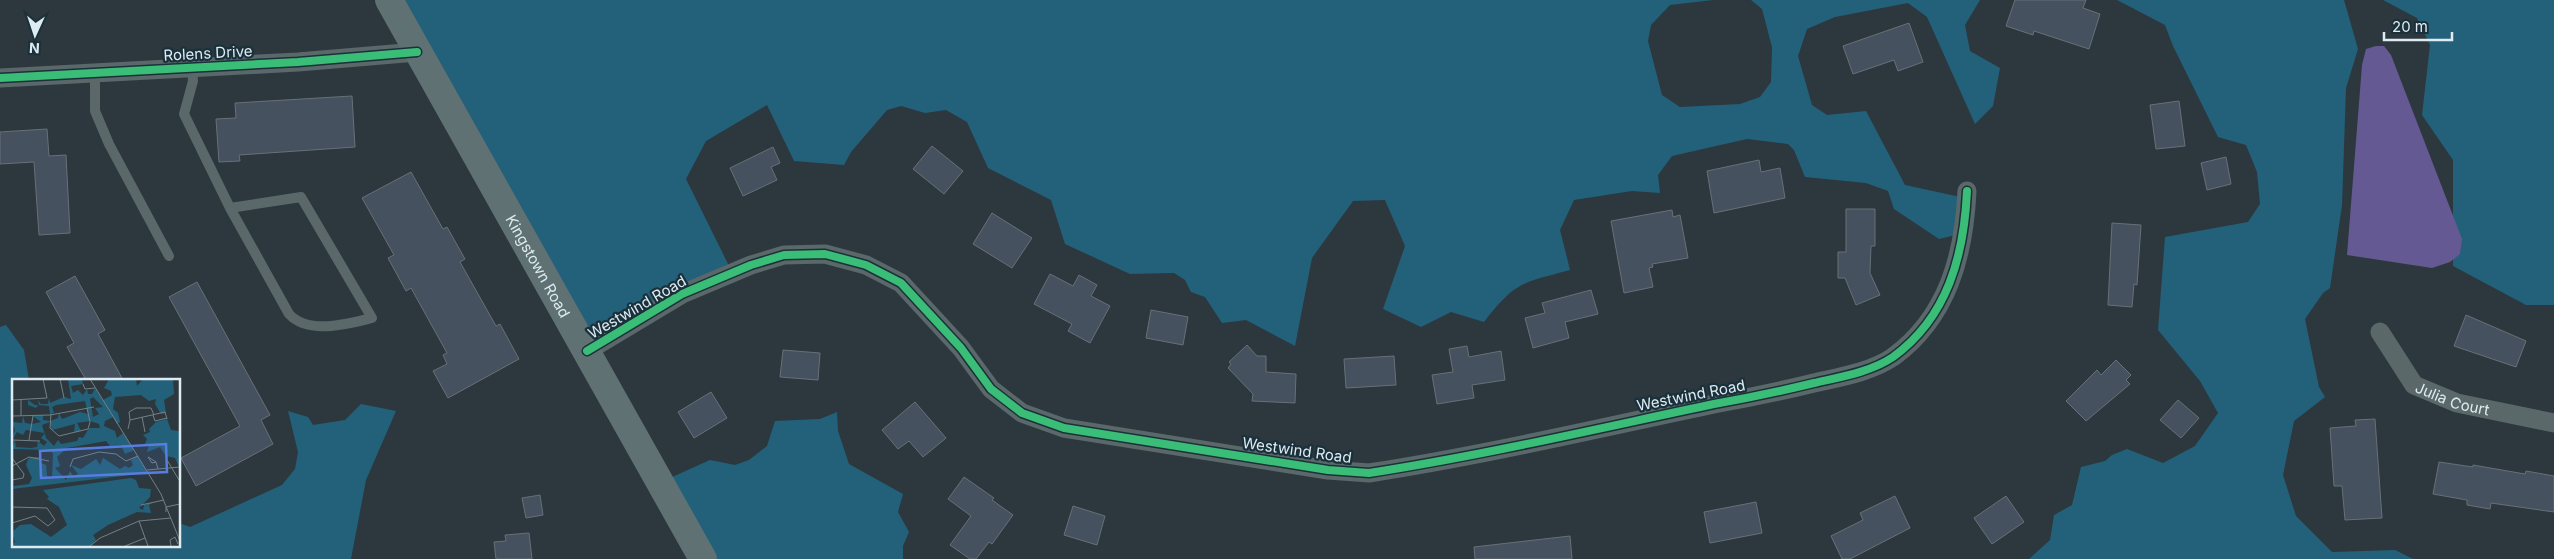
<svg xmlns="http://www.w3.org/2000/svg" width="2554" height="559" viewBox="0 0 2554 559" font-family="Inter,sans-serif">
	<rect width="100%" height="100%" fill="#2c383e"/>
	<g fill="#23617a">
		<path d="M397 0H1713L1670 5 1651 25 1648 41 1662 95 1680 107 1740 104 1760 97 1771 82 1772 47 1762 9 1751 0H1980L1965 25 1970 51 2000 68 1993 106 1975 124 1927 17 1908 3 1835 17 1807 29 1798 56 1812 105 1827 115 1866 111 1905 185 1965 198 1964 233 1939 239 1894 209 1888 191 1866 183 1805 177 1794 150 1788 144 1747 139 1672 156 1658 175 1660 193 1632 191 1574 200 1560 230 1570 270C1522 283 1516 281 1484 322L1451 312 1421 327 1383 309 1405 246 1385 200 1353 201 1312 258 1295 346 1246 320 1222 323 1205 297 1191 292 1185 280 1174 273 1130 274 1065 244 1051 200 988 168 967 122 946 110 925 113 901 106 887 110 851 152 844 165 794 161 767 105 706 141 686 179 733 274 596 347Z"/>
		<path d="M2117 0H2344L2358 49 2346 88 2342 205 2330 288 2323 293 2305 319 2319 387 2325 397 2294 421 2283 475 2296 516 2332 552 2395 550 2413 559H2429H2029L2050 540 2054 515 2072 505 2081 467 2105 461 2112 455 2127 449 2163 463 2195 446 2218 413 2200 381 2158 330 2165 237 2248 222 2260 204 2257 172 2246 145 2218 137 2173 46 2165 25Z"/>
		<path d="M2383 0H2554V305H2526L2453 266V160L2422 115 2430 45 2417 18Z"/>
		<path d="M6 325 24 350 29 380H14V545H179V523L190 527 282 485 295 469 298 452 288 411 308 417 313 425 345 420 361 404 396 411 366 480 351 559H0V327Z"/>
		<path d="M837 412 838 431 849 464 903 494 898 512 909 532 903 546V559H702L661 482 710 460 735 465 749 460 767 446 775 421 820 419Z"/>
	</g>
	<path fill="#655994" d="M2376 46H2384L2391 55 2462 239 2460 254 2450 262 2432 268 2347 255 2362 65 2366 49Z"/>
	<g fill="#46515f" stroke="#687077">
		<path d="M2015 0H2086L2083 8 2100 14 2089 49 2034 31 2033 35 2006 26Z"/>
		<path d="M1909 23 1923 62 1898 71 1894 60 1853 74 1843 46Z"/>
		<path d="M352 96 355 147 239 155 240 161 219 162 216 119 236 118 235 103Z"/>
		<path d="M2179 101 2185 146 2156 149 2150 105Z"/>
		<path d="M47 129 49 156 66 155 70 233 39 235 34 162 0 164V132Z"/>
		<path d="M932 146 963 171 944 194 913 169Z"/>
		<path d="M773 147 780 163 771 167 777 180 743 196 730 168Z"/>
		<path d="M2226 157 2231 184 2207 190 2201 163Z"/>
		<path d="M1759 160 1761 172 1780 168 1785 198 1714 213 1707 171Z"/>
		<path d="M411 172 443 229 447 227 465 259 460 262 496 326 500 324 519 359 448 398 433 371 447 364 443 355 447 353 411 288 406 291 388 258 394 255 362 198Z"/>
		<path d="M1846 209H1875V246H1871L1870 273 1880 295 1856 305 1845 278H1838V252H1846Z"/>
		<path d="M1672 210 1673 217 1680 215 1688 258 1652 264 1653 267 1649 268 1653 287 1624 293 1611 221Z"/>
		<path d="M992 213 1032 238 1012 268 973 244Z"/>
		<path d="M2112 223 2141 225 2137 285 2134 284 2132 307 2108 305Z"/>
		<path d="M1050 274 1073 286 1079 275 1097 285 1091 296 1110 306 1090 343 1068 331 1072 324 1034 304Z"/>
		<path d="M75 276 105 330 98 334 123 380H86L67 347 74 343 46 292Z"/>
		<path d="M197 282 270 415 261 420 273 444 196 486 181 458 240 426 169 297Z"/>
		<path d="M1591 290 1598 314 1565 322 1569 338 1533 348 1525 318 1545 313 1542 303Z"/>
		<path d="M1151 310 1188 317 1183 345 1146 338Z"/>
		<path d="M2466 315 2526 341 2516 367 2454 346Z"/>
		<path d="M1247 345 1257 356H1266V372L1296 374 1295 403 1252 401 1253 394 1228 368 1231 364 1229 362Z"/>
		<path d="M1467 346 1469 357 1501 351 1505 380 1472 385 1474 398 1437 404 1432 375 1453 372 1449 349Z"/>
		<path d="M783 350 820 353 818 380 780 377Z"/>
		<path d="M1394 356 1396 385 1346 388 1344 359Z"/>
		<path d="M2116 360 2131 375 2126 380 2130 384 2086 421 2066 401 2097 370 2101 375Z"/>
		<path d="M711 392 727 418 694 438 678 412Z"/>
		<path d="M2178 400 2199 418 2181 438 2160 420Z"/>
		<path d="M915 402 946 438 923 457 909 441 898 449 882 430Z"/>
		<path d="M2375 419 2382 518 2345 520 2342 486H2334L2330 428 2356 426 2355 420Z"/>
		<path d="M2439 462 2473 467V465L2525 474 2526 471 2554 476V512L2491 503 2490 509 2467 505V500L2433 494Z"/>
		<path d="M964 477 994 498 992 500 1013 515 992 544 989 542 976 559H970L950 545 971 516 948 499Z"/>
		<path d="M540 495 543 515 526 518 522 498Z"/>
		<path d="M1895 496 1910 528 1850 559H1842L1831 536 1863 520 1860 513Z"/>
		<path d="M2006 496 2024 522 1992 544 1974 518Z"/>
		<path d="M1756 502 1762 533 1710 543 1704 512Z"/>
		<path d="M1073 506 1105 516 1097 545 1064 535Z"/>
		<path d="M529 533 532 559H496L494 542 506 541 505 535Z"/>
		<path d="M1570 536 1572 559H1475L1474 547Z"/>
	</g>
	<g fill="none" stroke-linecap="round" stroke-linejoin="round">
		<g stroke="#5b6869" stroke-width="10">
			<path d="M192 67 193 81 184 114 230 208 301 197 372 318C348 324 308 335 289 314L230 208"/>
			<path d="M95 74V111L109 144 169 256"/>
		</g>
		<g stroke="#5b6869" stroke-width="19">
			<path d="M0 78 298 62 417 52"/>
			<path id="s1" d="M2380 332 2414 385 2457 403 2554 423"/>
			<path d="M587 351 682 294 751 265 784 255 825 254 866 265 901 283 961 348 991 389 1022 413 1064 428 1328 470 1369 473C1485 455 1600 428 1714 404 1748 398 1781 391 1814 383 1840 377 1871 372 1893 357 1948 317 1964 255 1967 191"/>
		</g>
		<path stroke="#5f7173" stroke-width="28" id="s2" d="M389 0 703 559"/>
		<defs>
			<g id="cycleway">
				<path d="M0 78 298 62 417 52"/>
				<path d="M587 351 682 294 751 265 784 255 825 254 866 265 901 283 961 348 991 389 1022 413 1064 428 1328 470 1369 473C1485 455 1600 428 1714 404 1748 398 1781 391 1814 383 1840 377 1871 372 1893 357 1948 317 1964 255 1967 191"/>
			</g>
		</defs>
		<use href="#cycleway" stroke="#1a313b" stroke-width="11"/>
		<use href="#cycleway" stroke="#3abd76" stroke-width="8"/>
	</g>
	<g text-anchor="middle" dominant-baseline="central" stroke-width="4.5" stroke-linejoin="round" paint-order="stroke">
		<g font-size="15" fill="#deebf2" stroke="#1a313b">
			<text transform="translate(208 53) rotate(-3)">Rolens Drive</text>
			<text stroke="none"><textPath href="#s2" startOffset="305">Kingstown Road</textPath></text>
			<text transform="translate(637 307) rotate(-30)">Westwind Road</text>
			<text transform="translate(1691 395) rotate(-11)">Westwind Road</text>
			<text stroke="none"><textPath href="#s1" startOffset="104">Julia Court</textPath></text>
			<text transform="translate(1297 450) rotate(8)">Westwind Road</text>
		</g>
	</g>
	<g transform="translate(12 379)">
		<rect width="168" height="168" fill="#2c383e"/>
		<path d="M56 0H70L71 5 59 7 61 14 66 11 71 16 75 10 76 15H80L83 9 91 21 100 16 99 12 92 9 97 0H124L125 7 131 0H161L162 15 152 21 154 34 149 35 143 25 144 20 137 22 129 16 103 18 101 30 106 34 108 43 105 45 101 38 93 42 92 47 103 52 105 59 111 54 122 71 113 75 109 66 98 67 94 62 55 69 45 78 48 87 43 89 54 101 58 92 61 97 66 95 59 86 69 90 84 80 88 86 91 79 108 90 113 87 117 89 121 86 119 81 125 77 136 94 0 110 2 107 17 105 20 99 14 86 16 80 20 78H27V83L34 86 35 97 40 99 41 75 39 71 0 70 3 61 4 68 19 69 25 68 26 62 32 67 35 63 29 59 33 54 14 51 11 56 5 53 0 61 3 51 0 43 10 44 11 37 13 44 20 45 29 43 21 37 31 36V41L38 42 46 39 47 34 50 40 68 33 76 35 73 22 44 26 40 28 42 34 38 35 37 27 26 26 24 29 16 26V21L23 26H27L26 21 29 25H36L37 19 38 24 52 18 59 20ZM81 18 91 28 83 29 87 35 81 38 78 20ZM78 42 87 45 88 49H77L71 59 67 58 65 62 49 65 46 61 42 67 34 59 30 46 38 43 40 51 63 45 62 53 69 52 65 44ZM155 40 159 51 167 52V88L163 79 154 77 148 68 135 73 137 66 133 65 135 60 131 56 138 53 137 50 144 43ZM119 99 124 101 127 109 139 110 138 118 127 129 131 131 132 126 142 123 137 126 139 134 125 133 96 146 81 156 84 161 78 167H0L3 163 0 153 8 146 19 145 39 158 55 146 47 128 35 120 37 118 31 111Z" fill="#23617a" fill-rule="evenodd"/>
		<path fill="none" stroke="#738086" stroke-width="1" d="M48 0 52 19M78 0 149 115 168 162M71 5 73 10 83 9M0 21 35 19 31 0M39 35 38 49 47 57 76 50 78 43 75 29M141 36 143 42 155 39M0 37 38 36 82 28M9 37V21M130 38 133 53M118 41 117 33 124 29H139L142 36M116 50 118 41 153 33 155 40M0 61 28 62M17 61 21 37M0 79 12 95 11 99 0 101M155 81 167 101M144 83 136 78 140 84 144 83 146 90M0 87 17 78 37 82M58 88 61 80 87 73 104 75 114 82 126 77M135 91 168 88M129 126 152 121M0 128 35 129 43 141 36 147 23 137 0 144M154 133V128L168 125M127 142 136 167M78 167 88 159 127 142 159 139M113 167 133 159M159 167 158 161 163 158 166 165"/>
		<path fill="#577de0" fill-opacity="0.15" stroke="#577de0" stroke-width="2.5" d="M154 65 155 93 29 99 28 72Z"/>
		<rect width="168" height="168" fill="none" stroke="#deebf2" stroke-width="2.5"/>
	</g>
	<g transform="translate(35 35) rotate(183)" stroke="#1a313b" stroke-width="4" paint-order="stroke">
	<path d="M0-4L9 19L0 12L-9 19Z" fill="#deebf2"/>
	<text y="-8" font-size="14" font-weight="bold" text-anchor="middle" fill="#deebf2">N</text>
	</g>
	<path d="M2384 32v8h68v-8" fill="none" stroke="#deebf2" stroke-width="2.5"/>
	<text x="2392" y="32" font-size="15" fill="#deebf2" stroke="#1a313b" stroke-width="4" paint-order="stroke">20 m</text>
</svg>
